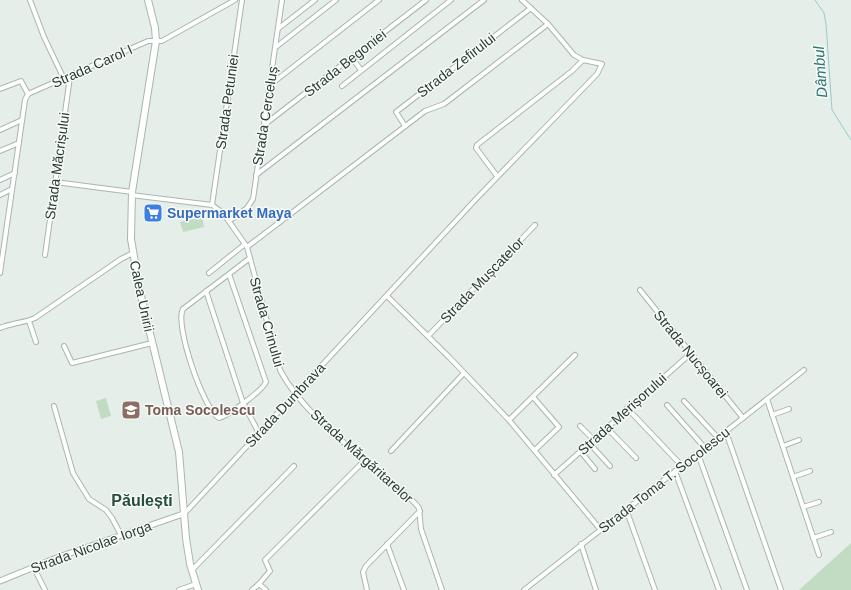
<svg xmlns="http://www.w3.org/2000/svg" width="851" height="590" viewBox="0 0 851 590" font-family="Arial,sans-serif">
	<rect width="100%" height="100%" fill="#e6eee9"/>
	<g fill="#c2dcc4">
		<path d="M202 217 204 227 183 232 180 222Z"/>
		<path d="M106 398 111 416 101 419 96 401Z"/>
		<path d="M851 543V590H799Z"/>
	</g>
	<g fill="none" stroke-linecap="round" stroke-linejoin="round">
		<path stroke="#95ccca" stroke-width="1" d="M815 0 824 13 826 24 832 110 851 140"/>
		<defs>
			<g id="minor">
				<path d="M30 0 44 37 64 79"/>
				<path d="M279 28 315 0"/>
				<path d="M276 47 336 0"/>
				<path d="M352 58 361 70"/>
				<path d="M270 85 379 0"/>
				<path d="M342 86 451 0"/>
				<path d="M0 89 21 81 28 94"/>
				<path d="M28 94 148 41H162L235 0"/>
				<path d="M264 125 426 0"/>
				<path d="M405 126 396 112 531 8"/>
				<path d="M0 130 22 120"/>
				<path d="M0 151 19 143"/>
				<path d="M256 175 484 0"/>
				<path d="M497 176 476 148 477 145 572 71 583 60"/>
				<path d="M0 180 15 173"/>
				<path d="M55 182 132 192"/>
				<path d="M0 195 12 189"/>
				<path d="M131 195 212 205 223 213 247 247 280 370C302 412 351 448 387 479 398 488 411 497 419 508L421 529 442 590"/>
				<path d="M212 205 242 0"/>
				<path d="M229 221 247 208 253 199 282 0"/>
				<path d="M247 247 425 111 444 104 548 24"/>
				<path d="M45 255 70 77"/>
				<path d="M0 273 25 100 28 94"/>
				<path d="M209 273 245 244"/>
				<path d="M229 274 266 382C262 391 229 415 219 418 204 411 174 324 183 309L250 258"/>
				<path d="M640 290 743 418"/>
				<path d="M206 291 243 403 259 433"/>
				<path d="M387 296 450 358 509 420 600 529"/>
				<path d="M29 321 36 342"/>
				<path d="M0 328C11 323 24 323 35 318L121 259 133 253"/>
				<path d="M428 336 535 225"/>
				<path d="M64 346 72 363 152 343"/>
				<path d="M533 397 559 427 535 450"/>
				<path d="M767 399 819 555"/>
				<path d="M684 401 718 438"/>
				<path d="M667 405 705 448"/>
				<path d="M54 406 73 473 89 499 106 510 112 518 121 535"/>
				<path d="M627 408 682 466"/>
				<path d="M772 415 789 409"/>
				<path d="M509 420 575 355"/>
				<path d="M580 426 594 440"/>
				<path d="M607 428 636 458"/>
				<path d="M726 432 781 590"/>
				<path d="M590 444 610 466"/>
				<path d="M783 446 799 440"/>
				<path d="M391 451 464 373"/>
				<path d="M581 452 595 469"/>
				<path d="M698 454 747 590"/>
				<path d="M675 471 719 590"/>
				<path d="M554 475 690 354"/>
				<path d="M793 477 810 471"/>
				<path d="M803 507 819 502"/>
				<path d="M626 509 655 590"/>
				<path d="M184 514 477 198 597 74 602 64 583 60 574 55 548 24 522 0"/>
				<path d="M813 538 831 532"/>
				<path d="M387 544 404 590"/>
				<path d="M581 544 596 590"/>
				<path d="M34 568 45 590"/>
				<path d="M192 570 294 466"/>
				<path d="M258 585 270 571 265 560 365 460"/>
				<path d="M179 590 196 584"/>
				<path d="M252 590 259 584 266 590"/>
				<path d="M367 590 363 572 366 566 420 511"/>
				<path d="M524 590 804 370"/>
			</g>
			<path id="tertiary" d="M0 581 59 557 183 514"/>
			<path id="secondary" d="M148 0 155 28 156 41 132 192 131 239 140 292 179 452 186 538 190 564 198 590"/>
		</defs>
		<use href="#minor" stroke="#a9b6af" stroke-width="6"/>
		<use href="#tertiary" stroke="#a9b6af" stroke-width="7"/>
		<use href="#secondary" stroke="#a6b8ae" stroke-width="8"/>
		<use href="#minor" stroke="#fff" stroke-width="4"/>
		<use href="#tertiary" stroke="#fff" stroke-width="5"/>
		<use href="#secondary" stroke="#fff" stroke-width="6"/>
	</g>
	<defs>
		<symbol id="supermarket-square" viewBox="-11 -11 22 22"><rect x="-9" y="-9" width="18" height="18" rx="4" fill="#3f7fe0" stroke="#f7faf8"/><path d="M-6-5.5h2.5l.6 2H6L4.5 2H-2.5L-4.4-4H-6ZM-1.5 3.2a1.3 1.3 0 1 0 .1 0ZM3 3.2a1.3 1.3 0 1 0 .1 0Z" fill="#fff"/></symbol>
		<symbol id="school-square" viewBox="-11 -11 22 22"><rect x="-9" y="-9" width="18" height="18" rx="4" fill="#8d6e63" stroke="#f7faf8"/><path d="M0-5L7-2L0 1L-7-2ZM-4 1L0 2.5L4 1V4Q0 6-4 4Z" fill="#fff"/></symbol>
	</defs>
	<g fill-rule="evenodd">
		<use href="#supermarket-square" x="142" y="202" width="22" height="22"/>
		<use href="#school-square" x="120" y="399" width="22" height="22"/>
	</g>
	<g text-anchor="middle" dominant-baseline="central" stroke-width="3" stroke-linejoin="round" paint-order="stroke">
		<g font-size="14" fill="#273e33" stroke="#f7faf8">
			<text transform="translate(345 63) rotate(-38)">Strada Begoniei</text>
			<text transform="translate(456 65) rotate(-38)">Strada Zefirului</text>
			<text transform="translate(92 66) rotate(-24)">Strada Carol I</text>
			<text transform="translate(227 102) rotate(-82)">Strada Petuniei</text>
			<text transform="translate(265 116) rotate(-81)">Strada Cerceluș</text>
			<text transform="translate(57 166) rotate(-82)">Strada Măcrișului</text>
			<text transform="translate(482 280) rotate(-46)">Strada Mușcatelor</text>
			<text transform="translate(142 296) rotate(78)">Calea Unirii</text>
			<text transform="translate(267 322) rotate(74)">Strada Crinului</text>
			<text transform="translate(691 354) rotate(51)">Strada Nucșoarei</text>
			<text transform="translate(285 405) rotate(-47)">Strada Dumbrava</text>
			<text transform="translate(622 414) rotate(-42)">Strada Merișorului</text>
			<text transform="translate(362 456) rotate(42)">Strada Mărgăritarelor</text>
			<text transform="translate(664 480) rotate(-38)">Strada Toma T. Socolescu</text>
			<text transform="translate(91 547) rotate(-20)">Strada Nicolae Iorga</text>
		</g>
		<g font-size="14" font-weight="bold" fill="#366cbe" stroke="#f7faf8" text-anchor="start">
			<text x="167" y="213">Supermarket Maya</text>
		</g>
		<g font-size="14" font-weight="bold" fill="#785e54" stroke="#f7faf8" text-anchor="start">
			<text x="145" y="410">Toma Socolescu</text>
		</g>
		<g font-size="15" font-style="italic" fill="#277472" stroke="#f7faf8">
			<text transform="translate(820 72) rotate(-94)">Dâmbul</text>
		</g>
		<g font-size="16" font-weight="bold" fill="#254e3c" stroke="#f7faf8">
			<text x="142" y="500">Păulești</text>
		</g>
	</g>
</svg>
